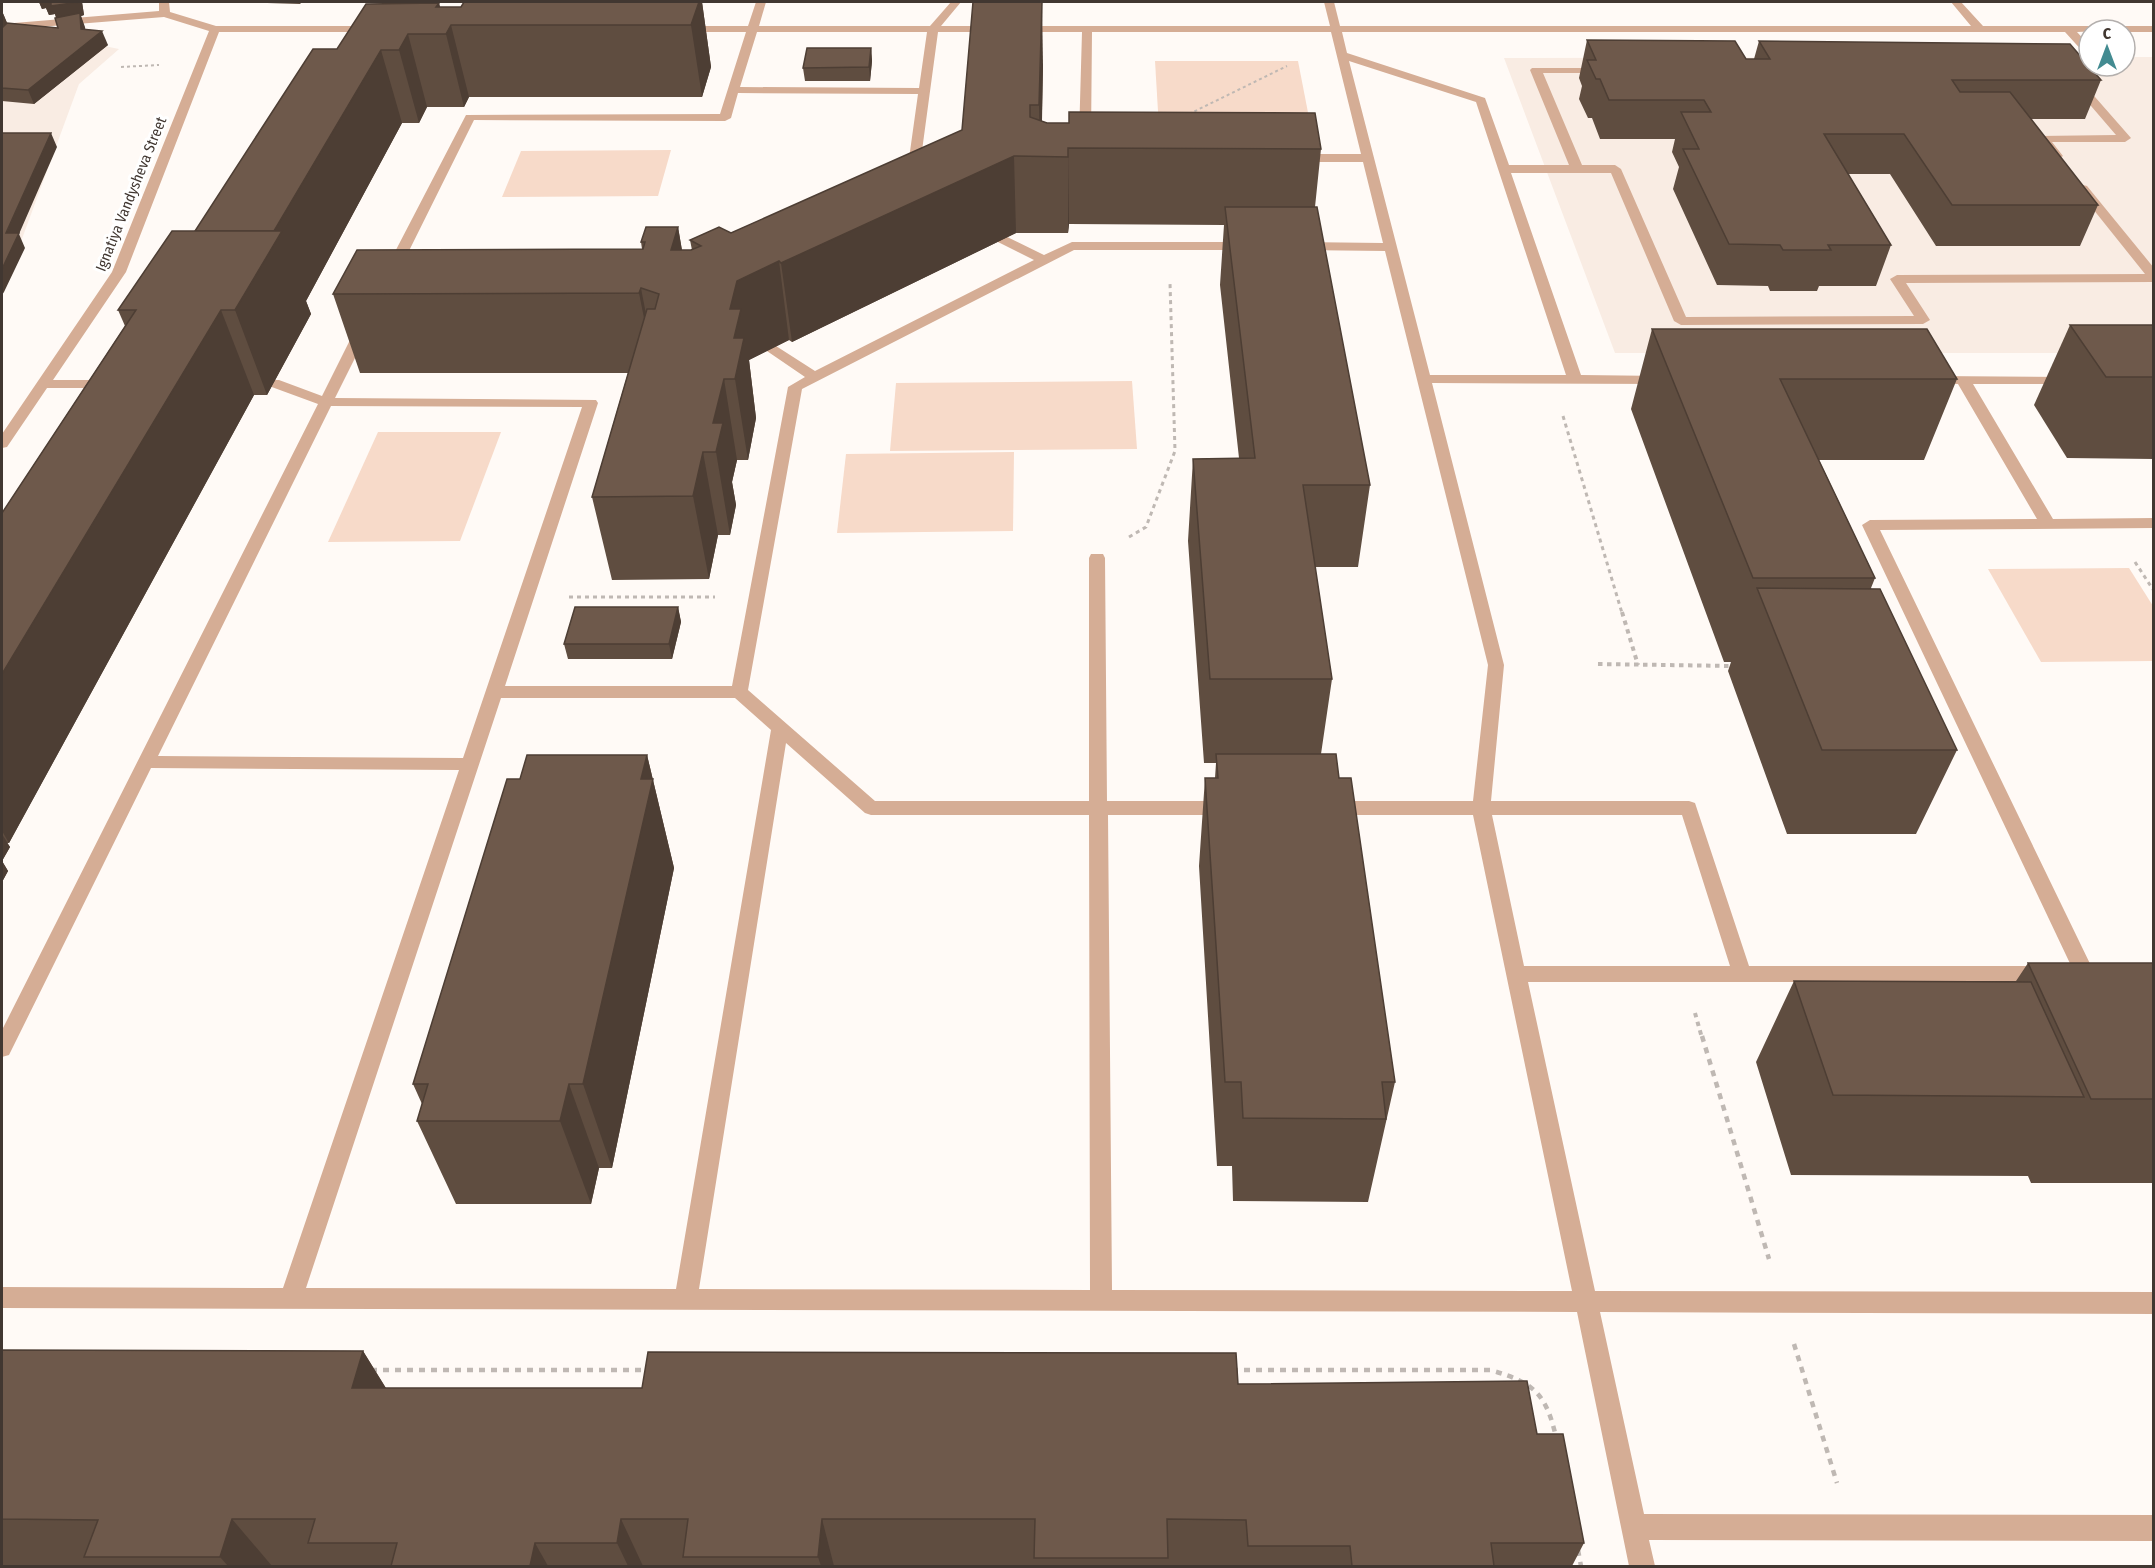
<svg xmlns="http://www.w3.org/2000/svg" width="2155" height="1568" viewBox="0 0 2155 1568" font-family="'Fira Sans Condensed',sans-serif">
	<rect width="100%" height="100%" fill="#fffaf6"/>
	<g fill="#f9ece3">
		<path d="M2 25 119 49 79 84 2 293Z"/>
		<path d="M2089 57V66H2125V57H2153V353H1615L1504 58Z"/>
	</g>
	<g fill="#f7dac9">
		<path d="M1155 61H1298L1311 128H1159Z"/>
		<path d="M671 150 658 196 502 197 521 151Z"/>
		<path d="M1132 381 1137 449 890 451 896 383Z"/>
		<path d="M378 432H501L460 541 328 542Z"/>
		<path d="M1014 452 1013 531 837 533 846 454Z"/>
		<path d="M2129 568 2153 606V661L2041 662 1988 569Z"/>
	</g>
	<g fill="none" stroke-linecap="round" stroke-linejoin="round">
		<g stroke="#bfb8b3" stroke-width="2" stroke-dasharray="3 3" stroke-linecap="butt">
			<path d="M121 67 159 65"/>
			<path d="M1189 114 1287 66"/>
		</g>
		<g stroke="#bfb8b3" stroke-width="3" stroke-dasharray="4 4" stroke-linecap="butt">
			<path d="M1563 416 1622 613"/>
			<path d="M1129 537 1146 527 1175 451 1170 283"/>
			<path d="M2135 562 2154 591"/>
			<path d="M569 597H715"/>
		</g>
		<g stroke="#bfb8b3" stroke-width="4" stroke-dasharray="4.5 4.5" stroke-linecap="butt">
			<path d="M1622 612 1638 665"/>
			<path d="M1598 664 1732 666"/>
			<path d="M1695 1013 1702 1038"/>
		</g>
		<g stroke="#bfb8b3" stroke-width="4.5" stroke-dasharray="6 6" stroke-linecap="butt">
			<path d="M1702 1036 1769 1259"/>
			<path d="M1794 1344 1837 1483"/>
			<path d="M371 1370H649"/>
			<path d="M1232 1370H1490C1533 1382 1546 1393 1556 1437"/>
			<path d="M1578 1550 1581 1566"/>
		</g>
		<g fill="#d5ad95" fill-rule="evenodd">
			<path d="M159 2H169L170 12 216 26H374L379 29 374 32H219L126 272 53 380H112L119 384 112 388H47L7 447 2 448V434L112 272 209 31 164 17 2 30V24L159 11Z"/>
			<path d="M756 2H766L759 26H930L951 2H961L941 26H1330L1324 2H1334L1340 26H1971L1951 2H1961L1983 26H2154V32H2125V30L2077 32 2089 45V55L2085 54 2065 32H1342L1347 53 1485 98 1509 165H1569L1530 70 1532 68H1610L1612 70 1606 73H1543L1582 165H1615L1621 169 1686 317 1914 316 1890 279 1897 275 2145 274 2077 189 2083 185 2087 186 2154 268V282L1906 283 1930 320 1923 324 1681 325 1674 321 1611 173H1511L1581 375 1663 376 1670 380 1663 384 1432 383 1504 665 1491 801H1689L1695 803 1749 966H2044L2051 968 2054 974 2051 980 2044 982H1528L1595 1291 2154 1292V1314L1600 1312 1644 1514 2154 1515V1541L1649 1540 1655 1566H1629L1577 1312 2 1308V1287L283 1288 459 770 151 768 9 1055 2 1057V1030L318 404 269 386 267 383 269 380H279L322 396 356 328 363 324 370 328 335 398 596 400 598 403 505 686H732L788 387 805 377 764 349 766 346H776L815 371 1034 260 998 242 997 239 1003 235 1044 255 1072 242H1248L1254 246 1248 250H1074L802 389 748 690 875 801H1089V558L1091 554H1103L1105 558 1107 801H1226L1232 803 1235 808 1232 813 1226 815H1108L1112 1290 1572 1291 1473 815H1332L1326 813 1323 808 1326 803 1332 801H1473L1488 665 1385 251 1299 250 1293 246 1299 242 1383 243 1363 162H1295L1289 158 1295 154H1361L1331 32H1092L1091 137 1085 141 1079 137 1082 32H938L919 173 913 177 907 173 918 94 738 93 731 118 725 121 474 120 399 271 397 274H387L385 271 466 115 720 114 746 32H683L678 29 683 26H748ZM757 32H927L919 88 740 87ZM1349 61 1476 102 1566 375H1430ZM331 406 582 407 463 758 158 756ZM501 698H735L771 730 676 1289 306 1288ZM786 743 865 813 871 815H1089L1090 1290 699 1289ZM1492 815H1682L1730 966H1524Z"/>
			<path d="M2077 80 2081 81 2131 138 2125 142H2052L2063 156 2057 160 2053 159 2037 139 2039 136 2116 135 2073 85 2071 83Z"/>
			<path d="M1933 376 2073 377 2075 380 2073 383 2068 384H1973L2053 519 2154 518V528L1880 530 2095 974 2092 980 2085 982 2078 980 2075 974 1862 525 1870 520 2037 519 1958 384 1928 383 1926 380 1928 377Z"/>
		</g>
	</g>
	<g fill="#5f4d40">
		<path d="M39 2H82L84 15 81 16 85 30 108 45 34 104 2 101V11L7 23 58 28 55 14 49 15 46 8 42 9Z"/>
		<path d="M267 2H302L300 4 267 3Z"/>
		<path d="M702 2 711 67 702 97H469L464 107H427L419 123H402L306 301 311 314 267 395H254L9 843H7L10 847 2 861 8 871 2 882V513L125 326 118 310 195 231 337 49 439 3 440 7H461Z"/>
		<path d="M1587 40 1746 59H1754L1759 41 2101 80 2085 119H2030L2098 205 2080 246H1936L1890 174H1848L1891 245 1876 286H1819L1817 291H1770L1768 286 1717 285 1673 189 1679 167 1672 152 1675 139H1600L1592 118H1588L1579 99 1582 86 1579 78Z"/>
		<path d="M871 48 872 61 870 81H805L803 68Z"/>
		<path d="M1043 65 1042 121 1047 123 1321 149 1315 207 1370 485 1358 567H1315L1332 679 1321 754 1339 778 1395 1082 1368 1202 1233 1201 1232 1166H1217L1199 866 1205 778H1215L1216 763H1204L1188 541 1193 459 1239 458 1220 285 1224 225 1069 224 1068 233H1016L792 342 789 340 749 360 756 418 748 460H737L732 482 736 505 730 535H718L709 579 612 580 592 497 628 373H360L333 294 642 249 641 242 678 227 682 250H692L690 240 731 233 962 130Z"/>
		<path d="M2070 325H2154V459L2067 458 2034 405Z"/>
		<path d="M1652 329 1957 379 1924 460H1819L1875 578 1871 588 1957 750 1916 834H1787L1728 671 1731 662H1724L1631 409Z"/>
		<path d="M678 607 681 622 672 659H568L564 644Z"/>
		<path d="M647 755 674 868 612 1168H599L591 1204H456L417 1121 422 1104 413 1084 520 779Z"/>
		<path d="M2028 963H2154V1183H2031L2028 1176 1791 1175 1756 1062 1794 981H2016Z"/>
		<path d="M2 1350 363 1351 386 1388H642L1238 1384 1537 1434 1584 1543 1572 1566H2Z"/>
	</g>
	<g fill="#4d3e34">
		<path d="M39 2H82L84 15 81 16 85 27 87 43 57 19 55 14 49 15 46 8 42 9Z"/>
		<path d="M699 2H702L711 67 702 97 691 25Z"/>
		<path d="M1042 2 1043 65 1041 157H1040L1039 105Z"/>
		<path d="M439 3 446 33 451 25 469 97 464 107 446 34 436 7Z"/>
		<path d="M2 11 13 37 2 45Z"/>
		<path d="M102 31 108 45 34 104 28 90Z"/>
		<path d="M408 34 427 107 419 123 399 50Z"/>
		<path d="M871 48 872 61 870 81 869 67Z"/>
		<path d="M381 50 402 123 306 301 311 314 267 395 235 310 271 236Z"/>
		<path d="M51 133 57 147 19 234 25 248 4 292 2 295V269L6 233Z"/>
		<path d="M1068 148 1069 224 1068 233Z"/>
		<path d="M1014 156 1016 233 792 342 781 263Z"/>
		<path d="M678 227 691 305 671 250Z"/>
		<path d="M779 261 789 340 749 360 756 418 748 460 735 379 730 309 737 281Z"/>
		<path d="M641 288 656 367 655 373 639 293Z"/>
		<path d="M221 310 254 395 9 843 2 831V674Z"/>
		<path d="M724 379 737 460 732 482 736 505 730 535 716 452 713 423Z"/>
		<path d="M703 452 718 535 709 579 693 496Z"/>
		<path d="M678 607 681 622 672 659 669 644Z"/>
		<path d="M647 755 674 868 612 1168 583 1084 641 779Z"/>
		<path d="M2 834 10 847 2 861 8 871 2 882Z"/>
		<path d="M569 1084 599 1168 591 1204 560 1121Z"/>
		<path d="M363 1351 401 1413 352 1388Z"/>
		<path d="M232 1519 272 1566H228L220 1557Z"/>
		<path d="M621 1519 643 1566H628L617 1543Z"/>
		<path d="M822 1519 834 1566H821L818 1557Z"/>
		<path d="M535 1543 548 1566H530Z"/>
	</g>
	<g fill="#6e594b" stroke="#4d3e34" stroke-width="1.5">
		<path d="M51 2H79L51 6Z"/>
		<path d="M464 2H699L691 25H451L446 34H408L399 50H381L274 231H195L313 49H337L366 4 439 3 436 7H461Z"/>
		<path d="M973 2H1042L1039 105H1030V117L1047 123H1069V112L1315 113 1321 149 1068 148V157L1014 156 781 263 779 261 737 281 730 309H741L734 338H744L735 379H724L713 423H723L716 452H703L693 496 592 497 647 309H655L659 294 641 288 639 293 333 294 357 250 643 249 645 242H641L646 227H678L671 250H691L701 246 690 240 719 227 731 233 962 130Z"/>
		<path d="M80 13 81 29 102 31 28 90 2 88V28L7 23 58 28 55 18Z"/>
		<path d="M1587 40 1735 41 1746 59H1770L1759 41 2070 44 2101 80H1952L1960 92H2010L2098 205H1952L1904 134H1824L1891 245H1828L1831 250H1783L1780 245 1729 244 1683 149H1699L1681 112H1711L1704 100H1609L1600 79H1596L1587 60H1596Z"/>
		<path d="M807 48H871L869 67 803 68Z"/>
		<path d="M2 133H51L6 233H19L2 269Z"/>
		<path d="M1225 207H1317L1370 485H1303L1332 679H1210L1193 459 1255 458Z"/>
		<path d="M172 231H282L235 310H221L2 674V513L136 310H118Z"/>
		<path d="M2070 325H2154V377H2106Z"/>
		<path d="M1652 329H1927L1957 379H1780L1875 578H1753Z"/>
		<path d="M1757 588 1880 589 1957 750H1822Z"/>
		<path d="M575 607H678L669 644H564Z"/>
		<path d="M1216 754H1336L1339 778H1351L1395 1082H1382L1386 1119 1243 1118 1241 1082H1225L1205 778H1218Z"/>
		<path d="M527 755H647L641 779H653L583 1084H569L560 1121H417L428 1084H413L507 779H520Z"/>
		<path d="M2028 963H2154V1099H2091Z"/>
		<path d="M1794 981 2031 982 2084 1097 1833 1095Z"/>
		<path d="M2 1350 363 1351 352 1388H642L648 1352 1236 1353 1238 1384 1527 1381 1537 1434H1563L1584 1543H1491L1494 1566H1352L1350 1546H1248L1246 1520 1167 1519 1168 1558H1034L1035 1519H822L818 1557H683L688 1519H621L617 1543H535L530 1566H391L397 1543H308L315 1519H232L220 1557H84L98 1520 2 1519Z"/>
	</g>
	<g text-anchor="middle" dominant-baseline="central" stroke-width="6" stroke-linejoin="round" paint-order="stroke">
		<g font-size="15" fill="#413731" stroke="#fff">
			<text transform="translate(131 194) rotate(-68)">Ignatiya Vandysheva Street</text>
		</g>
	</g>
	<rect width="2155" height="1568" fill="none" stroke="#413731" stroke-width="6"/>
	<g transform="translate(2107 48)"><circle r="28" fill="#ffffff" stroke="#b3afad" stroke-width="1.5"/>
	<path d="M0-4.5L10 22L0 15L-10 22Z" fill="#438b91"/>
	<text y="-9" font-size="16" font-weight="bold" text-anchor="middle" fill="#413731">С</text>
	</g>
</svg>
